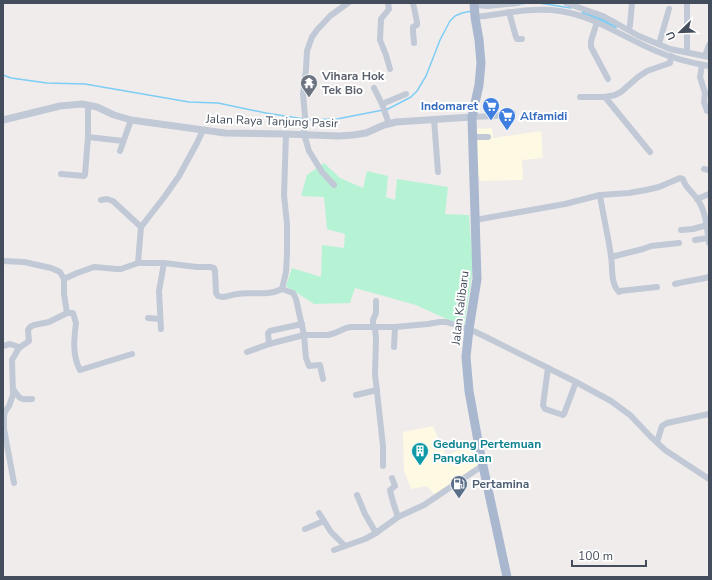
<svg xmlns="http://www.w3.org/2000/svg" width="712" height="580" viewBox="0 0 712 580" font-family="'Nunito Sans',sans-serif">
	<rect width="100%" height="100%" fill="#f0ecec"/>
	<g fill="#fdf9e2">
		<path d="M492 128 493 138 541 131 543 158 522 160 523 180 481 181 476 171 475 129Z"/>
		<path d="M433 426 446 455 476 444 481 465 436 496 427 486 411 489 404 471 403 432Z"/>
	</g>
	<path fill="#b5f3d4" d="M324 163 340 178 363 188 367 171 388 176 386 197 395 200 397 179 448 187 445 214 469 215 473 268 464 327 416 305 355 288 350 303 314 304 286 286 292 268 321 277 322 245 344 248 345 234 327 229 324 197 301 196 307 175Z"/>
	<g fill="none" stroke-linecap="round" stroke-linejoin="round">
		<g stroke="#7dcdf4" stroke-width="1.5">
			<path d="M539 3 571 8"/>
			<path d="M519 4 529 3"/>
			<path d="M3 75 11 78 47 83 85 84 189 102 218 103 266 113 304 119"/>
			<path d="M386 110 411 97 417 91 426 76 435 53 440 40 450 21 455 16 462 13 472 11"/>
			<path d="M307 120 337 119 383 110"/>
		</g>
		<path stroke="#7dcdf4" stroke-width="9" d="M586 13 614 24"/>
		<g stroke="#c1c9d6" stroke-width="6">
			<path d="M388 3 389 9 381 19 380 40 386 55 390 69"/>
			<path d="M413 3 417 22V25L413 27V31L414 43"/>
			<path d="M566 3 603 16 639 36 670 49 709 57"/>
			<path d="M474 5 488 6 518 3"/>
			<path d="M509 12 516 37 517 39H522"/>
			<path d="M475 17C504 14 531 7 560 11 595 16 624 38 656 51 672 58 692 63 709 66"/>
			<path d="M597 22 591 41V47L608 79"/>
			<path d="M629 30 630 25 632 3"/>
			<path d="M659 44 669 9"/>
			<path d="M687 52V3"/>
			<path d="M705 56 709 45"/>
			<path d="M702 65 700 77 705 93 704 102 707 111"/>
			<path d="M374 88 382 104 389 124"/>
			<path d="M580 97H605L615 95 621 92 638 77 647 71 670 63 671 56"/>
			<path d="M605 97 650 152"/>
			<path d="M382 104 406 94"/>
			<path d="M472 117 495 116 513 113"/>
			<path d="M434 119 438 172"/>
			<path d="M286 134 284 195 287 224V254L286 272 282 289 293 293 296 299 304 335 306 358 309 366 320 365 323 379"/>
			<path d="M88 137 123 141"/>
			<path d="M472 137H488"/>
			<path d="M120 151 131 120"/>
			<path d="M704 169 709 170"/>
			<path d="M61 174 84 176 85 175 88 137V105"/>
			<path d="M334 185 322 172 309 151 304 134 305 116 303 94 306 69 307 51 312 37 317 30 330 16 348 3"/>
			<path d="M600 195C603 215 608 235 611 256 613 267 610 283 619 292L620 291 657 287"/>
			<path d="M697 199 709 194"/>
			<path d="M101 200 107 199 113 201 141 227"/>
			<path d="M475 220 565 204 600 195 629 193 646 190 659 187 680 178 683 179C685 188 693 192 698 200 706 212 707 228 709 243"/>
			<path d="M681 230 693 229 707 225"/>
			<path d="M695 240 708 238"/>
			<path d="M611 257 643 249 651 246 679 243"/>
			<path d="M3 261 24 262 51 268 60 272 64 279V294L67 313 49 322 34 325 30 327 28 330 29 341 19 348 12 360 13 395 9 406 6 410 4 415V429L14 483"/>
			<path d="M138 263 141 227 165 196 179 176 197 143 203 130"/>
			<path d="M64 279 77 273 94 267 117 269H121L138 263H164L197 267H210L214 268 215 271 216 293 218 296C225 299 229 295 237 294 252 291 266 297 282 289"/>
			<path d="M675 284C686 281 698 280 709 277"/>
			<path d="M67 313H73L76 323C74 339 72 355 80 370L132 354"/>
			<path d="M148 318 160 319"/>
			<path d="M373 327V320L376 313V301"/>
			<path d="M375 327 376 340 375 374 383 446V466"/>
			<path d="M161 329 159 291 164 263"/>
			<path d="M269 344 268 333 270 331 302 324"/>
			<path d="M3 346 10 344 19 347"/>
			<path d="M394 347 395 327"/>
			<path d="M247 352 269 344 304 335H328L335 333 346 328 351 327H395L428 324 440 322H446L469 329 484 336 576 382 611 401 630 415 650 436 665 450 709 479"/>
			<path d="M548 368 543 405 545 409 563 415 564 414 576 382"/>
			<path d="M13 389C20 399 20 400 32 399"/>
			<path d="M356 395 377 390"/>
			<path d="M657 442 662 426 667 423 709 414"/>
			<path d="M392 478 395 486 390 490 393 502 398 517"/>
			<path d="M357 495 365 514 376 533"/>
			<path d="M319 513 331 532 345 546"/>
			<path d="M305 529 324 521"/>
			<path d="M334 550 365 539 376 533 398 517 424 505 482 466"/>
		</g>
		<path stroke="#c1c9d6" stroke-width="7" d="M3 120 60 106 82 104 97 107 114 115 131 120 225 133 286 134 339 136 353 135 366 133 384 125 396 122 472 117"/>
		<path stroke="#a9b7cf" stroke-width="9" d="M474 3 475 17 479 40 481 63 479 85 472 117 477 279 469 329 466 357 469 391 480 452 507 577"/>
	</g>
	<defs>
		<symbol id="temple-pin" viewBox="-11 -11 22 30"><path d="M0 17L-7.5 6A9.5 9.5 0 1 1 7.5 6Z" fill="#6b7280" stroke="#fff"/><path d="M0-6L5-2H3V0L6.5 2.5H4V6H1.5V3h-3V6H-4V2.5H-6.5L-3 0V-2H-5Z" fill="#fff"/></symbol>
		<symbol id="supermarket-pin" viewBox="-11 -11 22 30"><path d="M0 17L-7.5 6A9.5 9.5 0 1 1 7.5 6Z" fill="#3f7fe0" stroke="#fff"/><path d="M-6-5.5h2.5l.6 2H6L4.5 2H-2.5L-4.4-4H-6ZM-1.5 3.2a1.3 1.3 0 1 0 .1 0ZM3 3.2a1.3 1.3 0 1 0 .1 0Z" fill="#fff"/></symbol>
		<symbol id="building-pin" viewBox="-11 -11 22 30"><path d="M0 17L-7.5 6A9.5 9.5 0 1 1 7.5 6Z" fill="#0f9aa8" stroke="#fff"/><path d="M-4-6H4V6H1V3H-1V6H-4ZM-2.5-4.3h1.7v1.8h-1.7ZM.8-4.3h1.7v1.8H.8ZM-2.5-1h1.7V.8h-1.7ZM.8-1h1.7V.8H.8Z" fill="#fff"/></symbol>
		<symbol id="fuel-pin" viewBox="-11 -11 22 30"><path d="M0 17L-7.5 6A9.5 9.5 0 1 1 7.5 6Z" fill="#5c6f8a" stroke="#fff"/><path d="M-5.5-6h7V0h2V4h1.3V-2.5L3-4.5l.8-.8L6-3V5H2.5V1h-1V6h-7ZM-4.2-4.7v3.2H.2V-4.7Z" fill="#fff"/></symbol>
	</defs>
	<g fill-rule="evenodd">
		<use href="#temple-pin" x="299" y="73" width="20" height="27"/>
		<use href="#supermarket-pin" x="481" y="96" width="20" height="27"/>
		<use href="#supermarket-pin" x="497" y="106" width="20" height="27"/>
		<use href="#building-pin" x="410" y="441" width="20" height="27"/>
		<use href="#fuel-pin" x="449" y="474" width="20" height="27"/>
	</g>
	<g text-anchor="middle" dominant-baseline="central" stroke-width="4" stroke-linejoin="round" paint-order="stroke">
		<g font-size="12" font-weight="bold" fill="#5b616d" stroke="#fff" text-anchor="start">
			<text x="322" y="76">Vihara Hok<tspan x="322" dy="14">Tek Bio</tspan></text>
		</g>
		<g font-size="12" font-weight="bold" fill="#366cbe" stroke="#fff" text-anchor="end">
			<text x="478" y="106">Indomaret</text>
			<text x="520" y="116" text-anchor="start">Alfamidi</text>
		</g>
		<g font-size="12" fill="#434d5b" stroke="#fff">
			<text transform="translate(272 121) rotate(2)">Jalan Raya Tanjung Pasir</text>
			<text transform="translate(460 308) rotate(-83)">Jalan Kalibaru</text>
		</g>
		<g font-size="12" font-weight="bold" fill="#0d838f" stroke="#fff" text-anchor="start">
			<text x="433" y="444">Gedung Pertemuan<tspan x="433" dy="14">Pangkalan</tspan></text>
		</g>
		<g font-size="12" font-weight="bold" fill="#4e5e75" stroke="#fff" text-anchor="start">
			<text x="472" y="484">Pertamina</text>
		</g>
	</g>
	<rect width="712" height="580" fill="none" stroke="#434d5b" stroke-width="8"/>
	<g transform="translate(680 32) rotate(247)" stroke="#ffffff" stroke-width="3" paint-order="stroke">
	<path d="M0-3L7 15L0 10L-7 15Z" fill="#434d5b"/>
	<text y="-6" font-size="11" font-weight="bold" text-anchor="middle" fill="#434d5b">U</text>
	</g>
	<path d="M572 560v6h74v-6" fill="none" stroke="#434d5b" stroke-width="2"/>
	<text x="578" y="560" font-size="12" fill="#434d5b" stroke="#ffffff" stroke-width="3" paint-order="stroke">100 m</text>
</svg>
